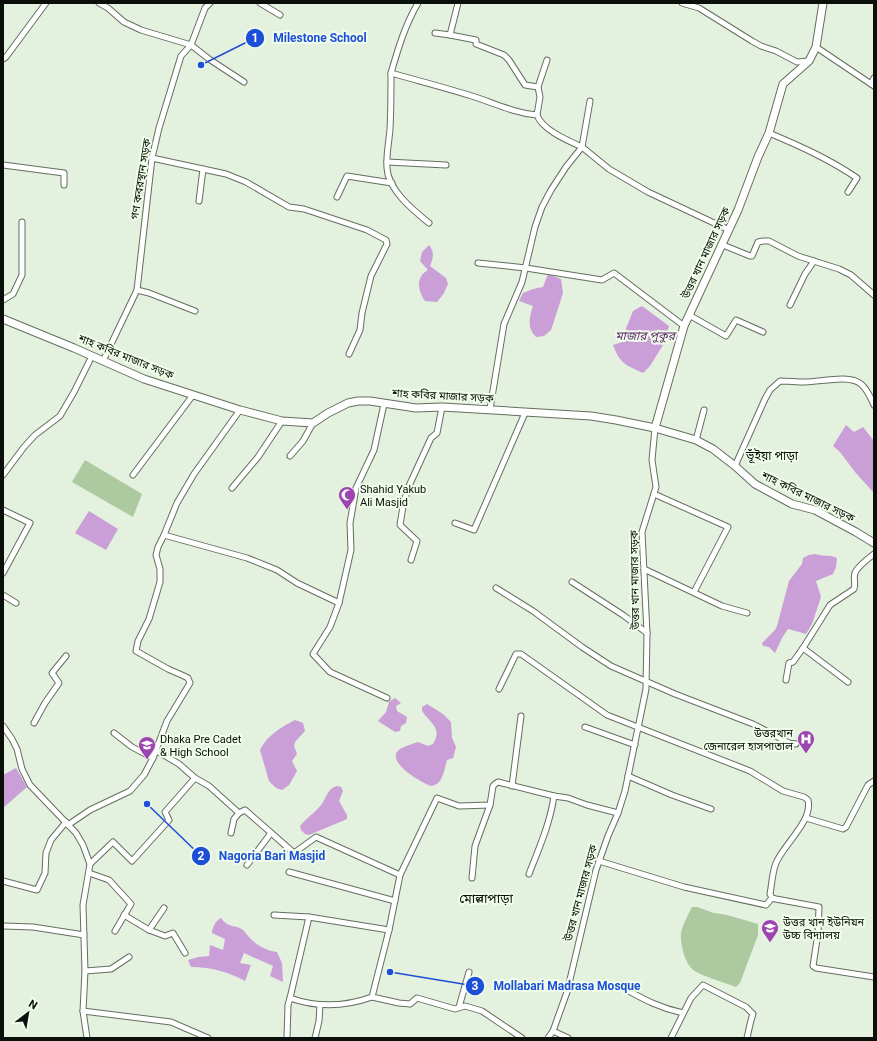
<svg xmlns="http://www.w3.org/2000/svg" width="877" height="1041" viewBox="0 0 877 1041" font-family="Roboto,'Noto Sans Bengali',sans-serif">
	<rect width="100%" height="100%" fill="#e3f1de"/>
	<g fill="#adc9a0">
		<path d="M85 460 142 494 133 517 72 482Z"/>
		<path d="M692 907H697L714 913 727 915 758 924V935L740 983 736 987C726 983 697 975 691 968 684 960 680 943 681 933 683 924 688 915 692 907Z"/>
	</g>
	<g fill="#ca9ed7">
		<path d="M429 245C435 252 433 259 430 266L446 278 448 284 444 293 437 302 425 301C418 291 415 277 428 270L420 261 422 252Z"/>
		<path d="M548 274 561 279 563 293 553 324 551 330 544 336 536 337C527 328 529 318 533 306L519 301 523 293 533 289 543 287Z"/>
		<path d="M642 306 669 326 663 345 650 366 643 373C626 365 620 364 613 345L622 342 623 336 633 311Z"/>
		<path d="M846 425 854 432 863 427 874 441V493L855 472 840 452 833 446Z"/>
		<path d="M89 511 118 529 106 550 75 533Z"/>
		<path d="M815 554C824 557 828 554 837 558L836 567 833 574 816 581 821 597 812 624 806 634 788 629 782 638 775 653 769 647 763 646 762 643 775 630 777 626 789 581 802 564 803 558 809 555Z"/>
		<path d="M395 698 401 703 396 706 397 711 407 717 406 723 401 726 400 731 395 732 378 721 386 712 389 702Z"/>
		<path d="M427 704 443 714 451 722 452 738 456 747 453 758 447 760C444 770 443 785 431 786 422 783 383 761 400 749 405 746 412 744 418 742L428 746 433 744C443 728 430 723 422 711V707Z"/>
		<path d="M295 720 303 723 305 731 295 742 294 746 297 754 292 761 297 771 289 785 282 790 276 788 269 781 260 750C266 736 283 726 295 720Z"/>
		<path d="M16 768 27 787 3 808V775Z"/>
		<path d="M337 786 341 787 343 791 339 801 347 815V819L309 835 305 834 301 830 300 826C306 818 315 813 321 805 327 797 327 789 337 786Z"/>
		<path d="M221 918C229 929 235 924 243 930 245 932 247 935 249 937 257 946 266 950 277 952L282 963 283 982 270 976 273 966 244 953 240 963 251 965 245 981C228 972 212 967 191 967L188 960 198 957 209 956 210 945 223 950 225 939 212 933C212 928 216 920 221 918Z"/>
	</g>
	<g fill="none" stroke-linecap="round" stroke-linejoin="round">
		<defs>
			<g id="street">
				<path d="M99 3 108 8 124 22 141 30 191 45 209 59 244 82"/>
				<path d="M260 3 280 15"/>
				<path d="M682 3 699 8 752 41 761 46 776 51 797 62 809 61"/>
				<path d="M435 33 450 35 476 40V44L504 55 509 60 525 85 538 87"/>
				<path d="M450 35 458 3"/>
				<path d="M816 47 874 86"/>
				<path d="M3 59 6 57 46 3"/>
				<path d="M391 73C398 49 405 25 418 3"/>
				<path d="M871 84 874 78"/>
				<path d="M537 115 540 97 538 87 547 60"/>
				<path d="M769 133C800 146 829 159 857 178L848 192"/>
				<path d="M152 158 226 174 246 182 289 207 304 209 367 230 386 240 387 244 371 276 362 313 360 330 349 354"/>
				<path d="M387 162 446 165"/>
				<path d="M3 165 64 173V185"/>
				<path d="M337 197 347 176 392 183"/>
				<path d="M199 201 203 169"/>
				<path d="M429 223C413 210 388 190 387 168 386 155 389 142 390 129 391 110 391 92 391 73 419 81 447 88 475 97 496 104 515 113 537 115 542 130 569 141 582 147L590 101"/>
				<path d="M723 245 750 256H752L758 242 763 241H769L798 256 839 269 851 275 874 295"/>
				<path d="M478 263 526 268 602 280 614 273 684 326"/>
				<path d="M137 290 149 293 195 311"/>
				<path d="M3 300 13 294 22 275V222"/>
				<path d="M790 305 805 274 814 261"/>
				<path d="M689 315 726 336 736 320 763 332"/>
				<path d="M103 361 137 290 152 158 159 128 181 56 191 45 205 8 210 3"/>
				<path d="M384 404 374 450 356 488 350 523 351 550 339 603 330 627 313 654 330 672 387 698"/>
				<path d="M490 409 504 324 522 282 535 227 542 207 551 190 566 167 582 147 609 169 648 192 729 230"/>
				<path d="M696 440 704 410"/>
				<path d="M290 456 303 441 313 423"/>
				<path d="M735 466 765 399 770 390 780 381C788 381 797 382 805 382 821 382 849 374 861 384 867 389 871 398 874 405"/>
				<path d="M3 475 24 447 35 435 60 416 74 392 92 356"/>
				<path d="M133 475 193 395"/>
				<path d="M232 488 258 457 282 421"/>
				<path d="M654 494 728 527 694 592"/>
				<path d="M3 510 30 523 3 573"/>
				<path d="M455 523 474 530 525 413"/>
				<path d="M164 535 177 503 194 474 240 410"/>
				<path d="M411 560 417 541 400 525 403 506 408 488 431 438 437 433 442 407"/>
				<path d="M644 569 722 606 747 613"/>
				<path d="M572 582 623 615 647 633"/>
				<path d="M496 588 533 611 582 647 611 666 675 694 753 724 789 743 796 744"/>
				<path d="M3 595 16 603"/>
				<path d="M786 680 789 663 793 662 803 648"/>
				<path d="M848 682 803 648 830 605 854 589C856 583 853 579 855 573 857 567 869 558 874 554"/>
				<path d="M499 689 516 654H521L607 715 750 771 783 791 804 797 808 800C813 821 784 844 776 863 772 873 772 884 770 894L772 898 776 899 819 907 818 933 813 966 816 968 874 977"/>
				<path d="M34 723 45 703 59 683 52 673 66 656"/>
				<path d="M3 726 12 739 17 749 22 769 30 785 76 833 83 845 90 864 83 905 85 971 83 1011 87 1038"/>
				<path d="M585 727 635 745"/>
				<path d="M114 733 132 747 153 758"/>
				<path d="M157 751 179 764 195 778 209 786 239 813 245 810 294 853 316 837 400 875"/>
				<path d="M628 776 672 795 711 809"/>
				<path d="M512 786 521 716"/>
				<path d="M806 818 843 829 846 827 868 785 874 781"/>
				<path d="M68 825 90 810 130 791 144 775 153 758 167 721 190 683 188 678 184 676 168 669 136 651 138 641 149 619 160 582V569L156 555 158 547 164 535 247 558 277 570 297 583 339 603"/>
				<path d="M231 833 234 819 239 813"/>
				<path d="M599 861 684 887 766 905 772 898"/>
				<path d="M90 864 113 842 132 861 169 820 165 812 195 778"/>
				<path d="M247 865 271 833"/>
				<path d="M289 872 395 901"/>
				<path d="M89 873 109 880 131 904 115 931"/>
				<path d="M529 874C539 848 550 824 554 796"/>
				<path d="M472 878 475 846 490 805"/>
				<path d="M3 881 37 890 45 873 46 853 51 840 66 822"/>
				<path d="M124 915 149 930 165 936 173 933 185 953"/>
				<path d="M274 915 309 917"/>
				<path d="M3 926 33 927 84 935"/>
				<path d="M149 930 164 908"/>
				<path d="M85 971 111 969 129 957"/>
				<path d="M625 989C645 1000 660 1008 683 1013"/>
				<path d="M290 998 309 917 389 930"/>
				<path d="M459 1007 469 972"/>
				<path d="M83 1011 171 1022 208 1038"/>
				<path d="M553 1031 568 1038"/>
				<path d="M287 1038 288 1005 290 998C318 1008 344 1007 372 997"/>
				<path d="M315 1038 319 1021 320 1005"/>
				<path d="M522 1038 482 1011 465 1006 455 1009 417 998 410 1004 399 1003 372 997 389 930 400 875 437 798 459 806 490 805 493 786 495 784 498 782 554 796 568 798 587 805 618 813"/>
				<path d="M548 1038 553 1031 567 992 596 870 608 836 618 813 625 791 646 689 647 633 642 532 656 487 652 460 655 428"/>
				<path d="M671 1038 691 998 703 985 746 1007 753 1014C750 1022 749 1030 747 1038"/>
			</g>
			<g id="secondary">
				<path d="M3 319 74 348 144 379 240 410 282 421 313 423 328 413 348 403 358 401H370L416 408 442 407 591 416 616 420 655 428 696 440 713 449 735 466 755 484 792 504 815 510 856 532 874 543"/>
				<path d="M655 428 684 326 738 210 758 157 769 133 783 84 809 61 816 47 823 3"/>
			</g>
		</defs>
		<use href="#street" stroke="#646f5f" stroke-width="7"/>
		<use href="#secondary" stroke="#646f5f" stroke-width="9"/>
		<use href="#street" stroke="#fff" stroke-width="5"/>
		<use href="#secondary" stroke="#fff" stroke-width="7"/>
	</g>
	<defs>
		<symbol id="mosque-pin" viewBox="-11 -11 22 30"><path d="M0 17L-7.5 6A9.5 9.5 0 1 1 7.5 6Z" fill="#9b44b2" stroke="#f0feeb"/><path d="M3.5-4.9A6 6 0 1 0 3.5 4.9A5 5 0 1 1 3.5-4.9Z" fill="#fff"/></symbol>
		<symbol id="hospital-pin" viewBox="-11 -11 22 30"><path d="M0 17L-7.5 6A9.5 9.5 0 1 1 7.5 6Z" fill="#9b44b2" stroke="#f0feeb"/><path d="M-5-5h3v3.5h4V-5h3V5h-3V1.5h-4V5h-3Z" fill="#fff"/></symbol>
		<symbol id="school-pin" viewBox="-11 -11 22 30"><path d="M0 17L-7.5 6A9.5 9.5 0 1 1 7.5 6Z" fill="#9b44b2" stroke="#f0feeb"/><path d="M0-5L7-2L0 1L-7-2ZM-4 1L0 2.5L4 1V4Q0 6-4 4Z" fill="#fff"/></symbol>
	</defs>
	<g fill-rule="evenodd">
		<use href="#mosque-pin" x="337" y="485" width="20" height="27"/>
		<use href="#hospital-pin" x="796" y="729" width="20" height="27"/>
		<use href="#school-pin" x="137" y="735" width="20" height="27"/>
		<use href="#school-pin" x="760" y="918" width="20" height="27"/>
	</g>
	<g text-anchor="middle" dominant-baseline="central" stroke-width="4" stroke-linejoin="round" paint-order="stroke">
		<g font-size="11" fill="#0b0f09" stroke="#f0feeb">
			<text transform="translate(141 179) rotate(-81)">গণ কবরস্থান সড়ক</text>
			<text transform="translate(706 253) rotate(-65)">উত্তর খান মাজার সড়ক</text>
			<text transform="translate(126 357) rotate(22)">শাহ কবির মাজার সড়ক</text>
			<text transform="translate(443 396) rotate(3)">শাহ কবির মাজার সড়ক</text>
			<text transform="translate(808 497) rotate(26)">শাহ কবির মাজার সড়ক</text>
			<text transform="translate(635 580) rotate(-91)">উত্তর খান মাজার সড়ক</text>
			<text transform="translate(581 893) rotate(-75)">উত্তর খান মাজার সড়ক</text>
		</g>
		<g font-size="11" fill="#0b0f09" stroke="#f0feeb" text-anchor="start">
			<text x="360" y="489">Shahid Yakub<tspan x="360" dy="13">Ali Masjid</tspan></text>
			<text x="793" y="733" text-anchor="end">উত্তরখান<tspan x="793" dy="13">জেনারেল হাসপাতাল</tspan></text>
			<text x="160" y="739">Dhaka Pre Cadet<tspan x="160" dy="13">&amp; High School</tspan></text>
			<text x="783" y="922">উত্তর খান ইউনিয়ন<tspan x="783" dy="13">উচ্চ বিদ্যালয়</tspan></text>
		</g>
		<g font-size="12" font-style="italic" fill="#622c70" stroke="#f0feeb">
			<text x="645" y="336">মাজার পুকুর</text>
		</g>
		<g font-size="12" fill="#0b0f09" stroke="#f0feeb">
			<text x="772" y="456">ভূঁইয়া পাড়া</text>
		</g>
		<g font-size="13" fill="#0b0f09" stroke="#f0feeb">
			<text x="486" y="898">মোল্লাপাড়া</text>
		</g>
	</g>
	<path fill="none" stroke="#1d4ed8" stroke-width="1.5" d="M201 65L255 38M147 804L201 856M390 972L475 986"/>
	<g fill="#1d4ed8" stroke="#f0feeb" stroke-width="1.5">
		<circle cx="201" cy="65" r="4"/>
		<circle cx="147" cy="804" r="4"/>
		<circle cx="390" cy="972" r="4"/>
		<circle cx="255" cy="38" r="10"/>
		<circle cx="201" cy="856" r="10"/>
		<circle cx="475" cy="986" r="10"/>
	</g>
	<g font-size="12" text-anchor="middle" font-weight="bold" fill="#fff">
		<text x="255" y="42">1</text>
		<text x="201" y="860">2</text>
		<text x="475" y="990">3</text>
	</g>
	<g font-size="12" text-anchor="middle" font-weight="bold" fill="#1d4ed8" stroke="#f0feeb" stroke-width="4" stroke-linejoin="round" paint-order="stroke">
		<text x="320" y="42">Milestone School</text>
		<text x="272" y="860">Nagoria Bari Masjid</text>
		<text x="567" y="990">Mollabari Madrasa Mosque</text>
	</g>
	<rect width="877" height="1041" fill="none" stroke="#0b0f09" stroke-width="8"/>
	<g transform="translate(28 1013) rotate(31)" stroke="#f0feeb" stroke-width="3" paint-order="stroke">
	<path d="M0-3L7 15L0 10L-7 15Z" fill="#0b0f09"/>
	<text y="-6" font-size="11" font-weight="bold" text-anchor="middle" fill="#0b0f09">N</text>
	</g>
</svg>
